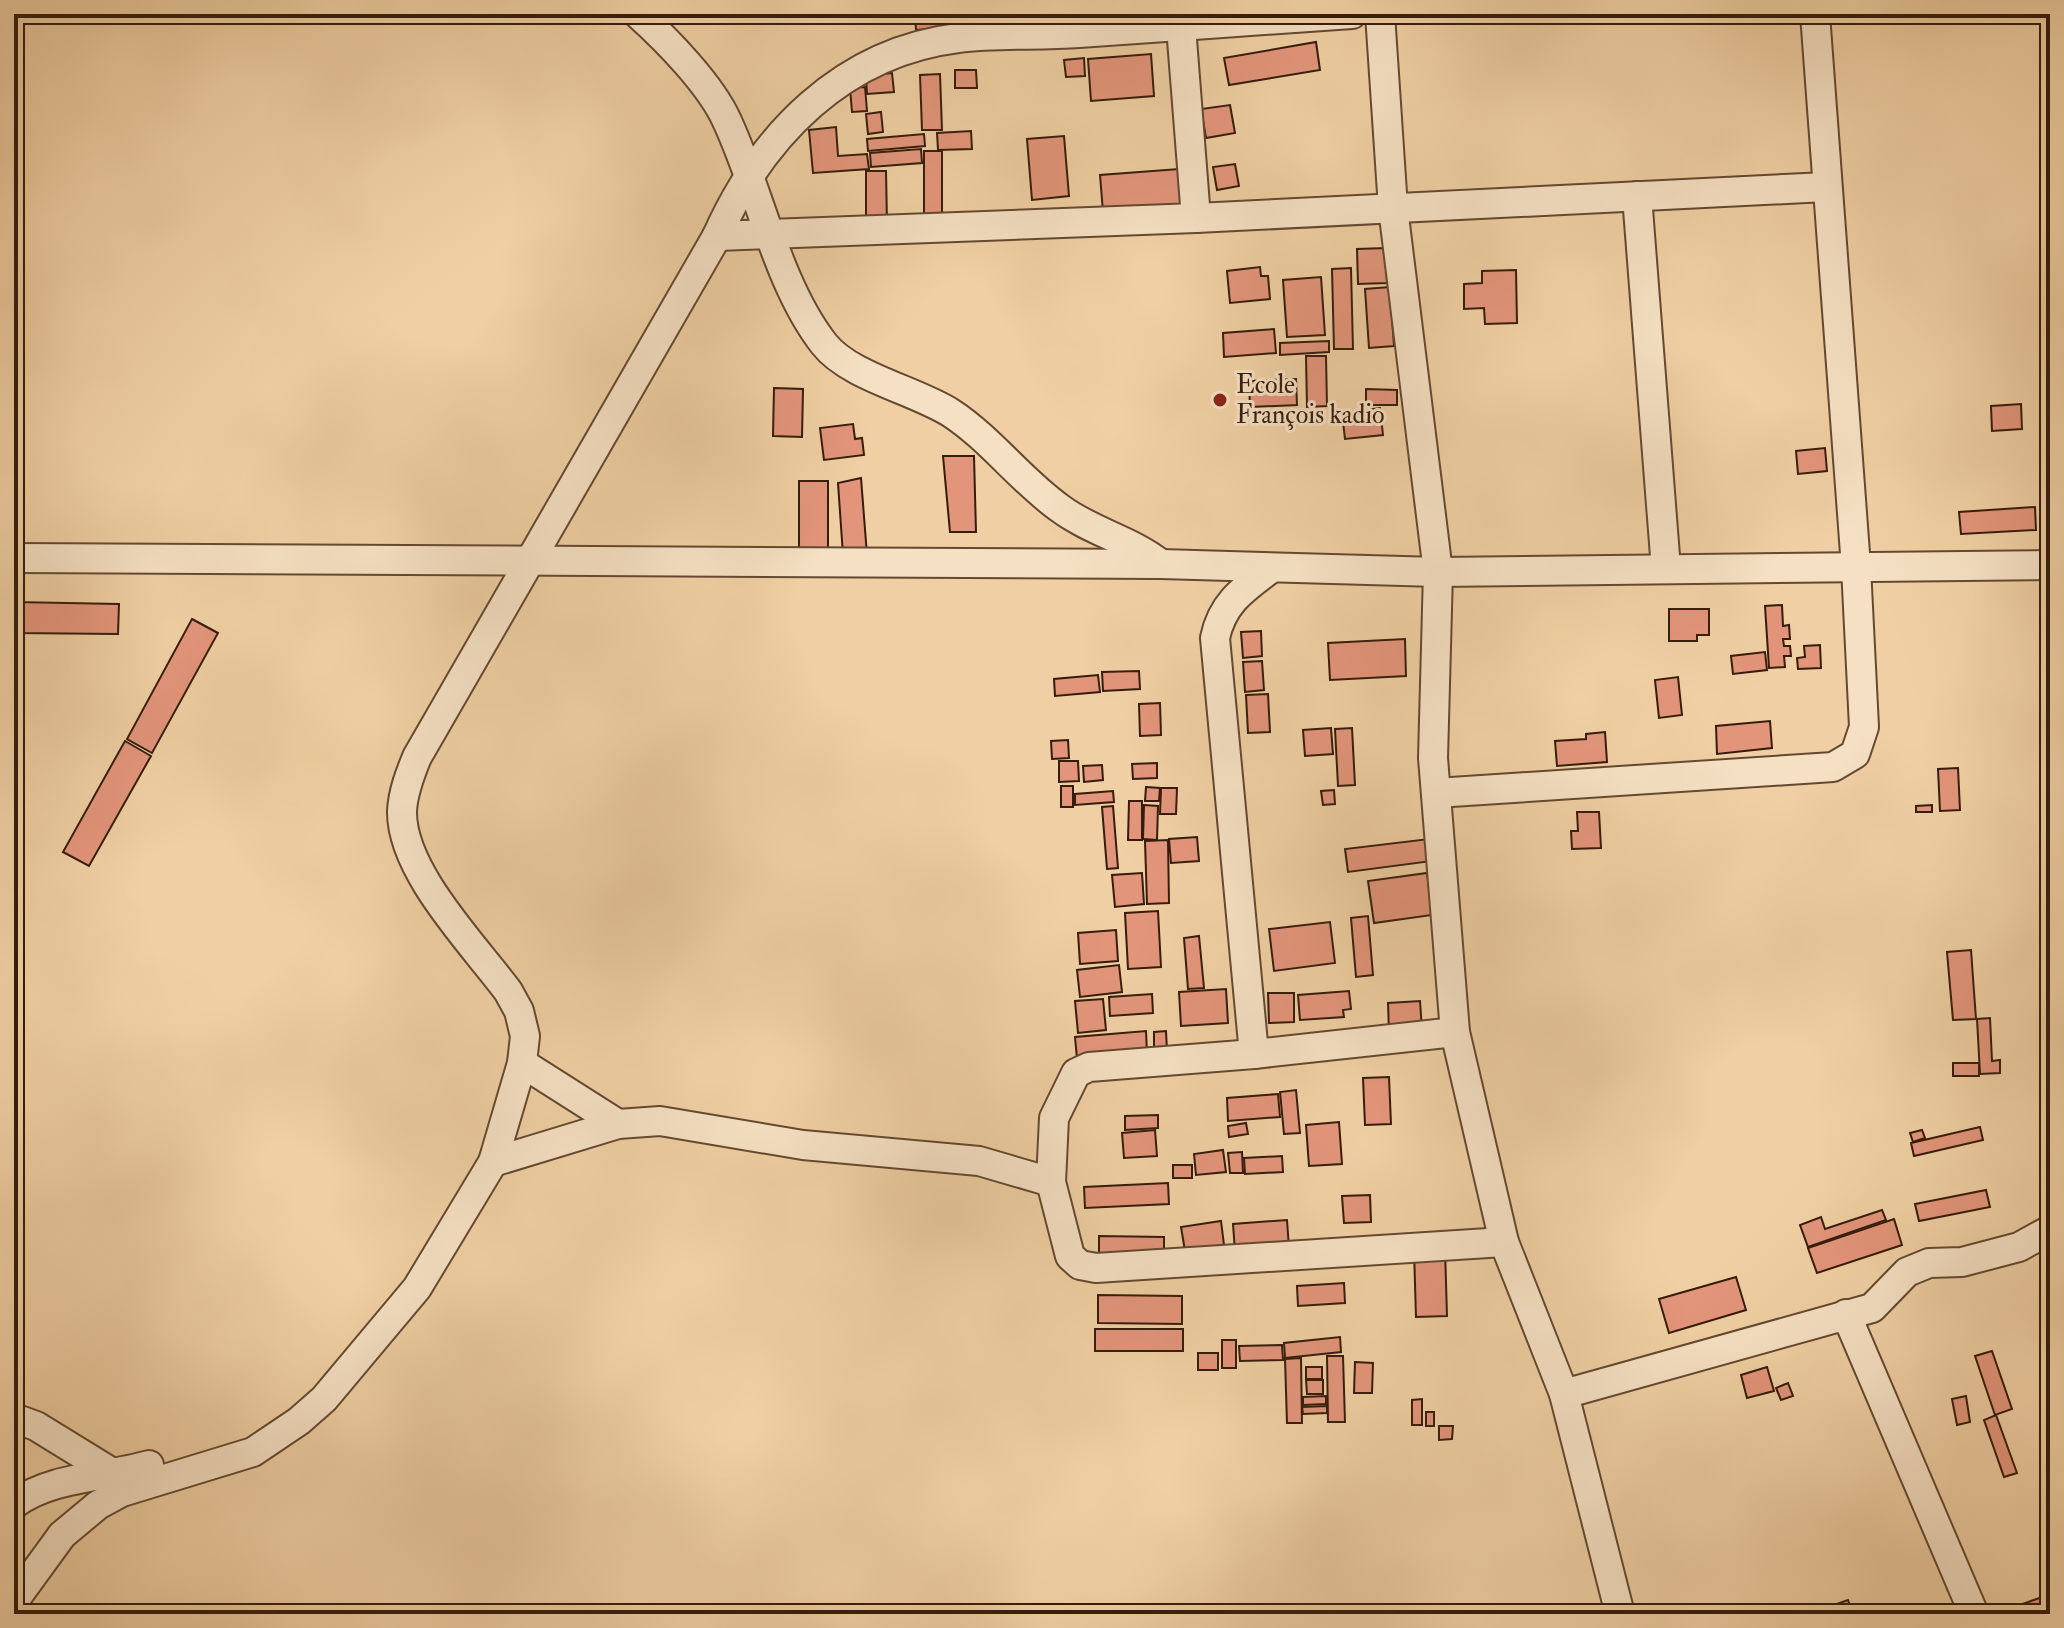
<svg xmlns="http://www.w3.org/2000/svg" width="2064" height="1628" viewBox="0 0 2064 1628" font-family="'IM FELL Double Pica',serif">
	<rect width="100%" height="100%" fill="#efcfa3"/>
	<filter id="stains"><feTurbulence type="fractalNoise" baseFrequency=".0025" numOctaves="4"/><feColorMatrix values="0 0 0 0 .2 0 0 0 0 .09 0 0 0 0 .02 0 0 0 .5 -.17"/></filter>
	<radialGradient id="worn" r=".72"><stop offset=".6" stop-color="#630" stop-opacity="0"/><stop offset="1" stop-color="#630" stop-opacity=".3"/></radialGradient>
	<g fill="#e3957b" stroke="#361c0b" stroke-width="2">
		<path d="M915 14H941L942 28 916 30Z"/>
		<path d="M1316 42 1320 70 1229 85 1224 58Z"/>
		<path d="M1151 54 1154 96 1091 101 1088 59Z"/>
		<path d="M1084 58 1085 76 1066 77 1064 60Z"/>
		<path d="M955 70H976L977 88H955Z"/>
		<path d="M892 73 894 92 867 94 866 76Z"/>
		<path d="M940 74 942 130H922L920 75Z"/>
		<path d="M865 87 867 111 852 112 850 88Z"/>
		<path d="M1230 105 1235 133 1206 138 1201 109Z"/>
		<path d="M881 112 883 132 868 134 866 114Z"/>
		<path d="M836 127 838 156 867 154 869 169 813 173 809 130Z"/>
		<path d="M971 131 972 149 938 150 937 133Z"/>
		<path d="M924 134 925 146 868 151 867 139Z"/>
		<path d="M1064 136 1069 196 1032 200 1027 139Z"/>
		<path d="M921 149 922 163 871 167 870 153Z"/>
		<rect x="924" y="151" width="18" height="71"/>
		<path d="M1235 164 1239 186 1217 190 1213 167Z"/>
		<path d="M1179 169 1182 206 1103 212 1100 175Z"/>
		<path d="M866 171H886L887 224 866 225Z"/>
		<path d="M1386 248 1387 283 1358 284 1357 249Z"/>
		<path d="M1260 267 1261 276H1268L1270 299 1230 303 1227 271Z"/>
		<path d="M1351 268 1353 349H1334L1332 269Z"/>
		<path d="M1516 270 1517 323 1485 324 1484 308 1464 309V284L1482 283V271Z"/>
		<path d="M1321 277 1325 335 1287 337 1283 280Z"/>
		<path d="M1390 287 1394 346 1369 348 1365 289Z"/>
		<path d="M1274 329 1276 353 1224 357 1223 333Z"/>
		<path d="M1329 341V352L1280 355V343Z"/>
		<path d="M1306 356H1326L1327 406 1307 407Z"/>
		<path d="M1296 379 1297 405 1250 407 1249 381Z"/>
		<path d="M774 388 803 389 802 437 773 436Z"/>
		<path d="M1366 389 1397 390V405H1366Z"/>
		<path d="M2021 404 2022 429 1992 431 1991 406Z"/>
		<path d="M1380 408 1383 435 1345 439 1342 413Z"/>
		<path d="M853 424 855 439 862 438 864 455 824 460 820 428Z"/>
		<path d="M1825 448 1827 471 1798 474 1796 451Z"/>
		<path d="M943 456H974L976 532H950Z"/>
		<path d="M861 478 867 555H843L838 483Z"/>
		<rect x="799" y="481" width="29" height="75"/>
		<path d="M2035 507 2036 530 1961 534 1959 512Z"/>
		<path d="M14 602 119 604 118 634 14 633Z"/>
		<path d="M1782 605 1783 626 1789 625 1790 639H1783L1784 646H1790L1791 656H1784L1785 667 1769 668 1765 606Z"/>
		<path d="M1669 609H1709V635H1697V641H1669Z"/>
		<path d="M192 619 218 633 152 753 127 739Z"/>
		<path d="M1261 631 1262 656 1243 658 1241 632Z"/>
		<path d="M1405 639 1406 676 1330 680 1328 643Z"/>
		<path d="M1820 645 1821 668 1798 669 1797 658 1805 657 1804 646Z"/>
		<path d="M1765 652 1767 670 1733 674 1731 656Z"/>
		<path d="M1262 661 1264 690 1245 692 1243 662Z"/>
		<path d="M1139 671 1140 689 1103 691 1102 672Z"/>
		<path d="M1098 675 1100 692 1055 696 1054 679Z"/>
		<path d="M1678 677 1682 715 1659 718 1655 680Z"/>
		<path d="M1268 694 1270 732 1248 733 1246 695Z"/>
		<path d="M1160 703 1161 735 1140 736 1139 704Z"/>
		<path d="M1770 721 1772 748 1717 754 1716 726Z"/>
		<path d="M1331 728 1333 754 1305 756 1303 730Z"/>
		<path d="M1352 728 1355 785 1338 786 1335 729Z"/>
		<path d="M1605 732 1607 762 1557 766 1555 741 1586 739V734Z"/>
		<path d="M1068 740 1069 758 1052 759 1051 741Z"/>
		<path d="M125 741 151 756 89 866 63 852Z"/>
		<path d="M1059 761H1078L1079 781 1059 782Z"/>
		<path d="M1157 763V778L1133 779 1132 764Z"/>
		<path d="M1102 765 1103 780 1084 782 1083 766Z"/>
		<path d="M1958 768 1960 810 1940 811 1938 769Z"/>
		<rect x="1061" y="786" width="12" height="21"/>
		<path d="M1146 787 1160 788 1159 801H1145Z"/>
		<path d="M1161 788H1177L1176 814H1160Z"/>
		<path d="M1334 790 1335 804 1323 805 1321 791Z"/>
		<path d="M1113 791 1114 802 1075 805V794Z"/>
		<path d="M1129 801H1142V840H1128Z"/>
		<path d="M1144 805 1158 806 1157 840 1143 839Z"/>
		<path d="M1932 805V812H1916V806Z"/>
		<path d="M1113 806 1118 868 1107 869 1102 807Z"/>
		<path d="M1577 812H1599L1601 848 1572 849 1571 831H1578Z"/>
		<path d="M1197 837 1199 861 1171 863 1169 839Z"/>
		<path d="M1429 839 1432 861 1348 872 1345 849Z"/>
		<path d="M1168 840 1169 903 1147 904 1145 841Z"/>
		<path d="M1142 873 1144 904 1115 907 1112 875Z"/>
		<path d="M1427 873 1432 915 1374 923 1368 881Z"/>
		<path d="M1158 911 1161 967 1128 969 1125 913Z"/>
		<path d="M1368 916 1373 975 1356 977 1351 918Z"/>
		<path d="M1330 922 1335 963 1274 971 1269 929Z"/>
		<path d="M1116 930 1118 961 1080 964 1078 933Z"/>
		<path d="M1199 936 1204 988 1188 989 1184 938Z"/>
		<path d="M1971 950 1976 1019 1953 1020 1947 952Z"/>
		<path d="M1119 965 1122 992 1080 997 1077 970Z"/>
		<path d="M1226 989 1228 1023 1181 1026 1179 992Z"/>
		<path d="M1349 991 1351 1009 1343 1010 1344 1017 1300 1020 1298 995Z"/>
		<path d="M1268 993H1294V1022L1269 1023Z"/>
		<path d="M1152 994 1153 1013 1110 1016 1109 997Z"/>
		<path d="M1103 999 1106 1030 1078 1033 1075 1001Z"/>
		<path d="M1420 1001 1422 1030 1389 1032 1388 1003Z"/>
		<path d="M1990 1018 1992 1061 2000 1060V1073L1980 1074 1977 1019Z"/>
		<path d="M1146 1031 1147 1053 1077 1059 1075 1037Z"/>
		<path d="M1166 1031 1167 1051H1154V1032Z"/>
		<rect x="1953" y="1063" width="26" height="13"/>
		<path d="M1389 1077 1391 1124 1365 1125 1363 1078Z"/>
		<path d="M1296 1090 1300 1133 1284 1134 1280 1092Z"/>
		<path d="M1278 1094 1280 1117 1228 1121 1227 1098Z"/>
		<path d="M1158 1115V1128L1125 1130V1116Z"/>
		<path d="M1339 1122 1342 1164 1309 1166 1306 1125Z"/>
		<path d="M1246 1123 1248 1134 1229 1137 1228 1126Z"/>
		<path d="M1980 1127 1983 1140 1914 1156 1911 1143Z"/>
		<path d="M1155 1130 1157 1156 1124 1158 1122 1133Z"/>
		<path d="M1922 1130 1925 1138 1913 1142 1910 1133Z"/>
		<path d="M1223 1150 1226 1172 1196 1175 1194 1154Z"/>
		<path d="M1242 1152 1243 1173H1230L1228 1153Z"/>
		<path d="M1282 1156 1283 1172 1245 1174 1244 1158Z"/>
		<rect x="1173" y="1165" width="19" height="13"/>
		<path d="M1168 1183 1169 1204 1085 1208 1084 1187Z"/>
		<path d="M1986 1190 1990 1207 1919 1221 1915 1204Z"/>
		<path d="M1370 1195 1371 1222 1344 1223 1342 1196Z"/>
		<path d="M1882 1210 1886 1220 1808 1247 1800 1225 1821 1217 1825 1229Z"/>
		<path d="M1894 1219 1902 1245 1817 1273 1808 1248Z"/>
		<path d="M1287 1220 1289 1248 1235 1252 1233 1224Z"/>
		<path d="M1221 1221 1224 1245 1185 1251 1181 1227Z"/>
		<path d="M1099 1236 1164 1237V1260L1099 1261Z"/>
		<path d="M1445 1249 1447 1316 1416 1317 1414 1250Z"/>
		<path d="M1736 1277 1746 1310 1669 1333 1659 1299Z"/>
		<path d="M1344 1283 1345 1303 1298 1306 1297 1286Z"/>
		<path d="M1098 1295 1182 1296V1324L1098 1323Z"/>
		<rect x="1095" y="1329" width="88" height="22"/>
		<path d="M1340 1337 1341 1352 1285 1358 1284 1343Z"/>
		<rect x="1222" y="1340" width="14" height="28"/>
		<path d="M1282 1345 1283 1360 1240 1361 1239 1346Z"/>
		<path d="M1992 1351 2012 1409 1995 1415 1975 1356Z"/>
		<rect x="1198" y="1353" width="20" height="17"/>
		<path d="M1327 1356H1343L1345 1422H1328Z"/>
		<path d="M1301 1358 1302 1423H1287L1285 1359Z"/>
		<path d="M1355 1362 1373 1363 1372 1393H1354Z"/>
		<rect x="1306" y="1367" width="16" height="12"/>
		<path d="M1767 1367 1774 1391 1747 1398 1741 1375Z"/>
		<path d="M1306 1380H1323V1394H1307Z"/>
		<path d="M1788 1383 1793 1396 1781 1400 1776 1388Z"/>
		<path d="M1326 1396V1404L1303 1405V1397Z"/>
		<path d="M1966 1396 1970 1422 1957 1425 1952 1399Z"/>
		<path d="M1422 1399V1425H1412V1400Z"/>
		<path d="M1327 1406V1413L1303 1414 1302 1407Z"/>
		<rect x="1426" y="1412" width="8" height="14"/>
		<path d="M1996 1415 2017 1473 2004 1477 1984 1420Z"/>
		<path d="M1439 1426H1453L1452 1439 1439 1440Z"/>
		<path d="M2045 1596 2050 1612 2004 1614 2003 1611Z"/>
		<path d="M1848 1600 1853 1614H1811V1613Z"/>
	</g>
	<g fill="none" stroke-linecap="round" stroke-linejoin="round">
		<defs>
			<g id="minor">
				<path d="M638 14C667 40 711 85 727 121 759 189 777 284 824 344 850 377 915 390 951 413 992 440 1021 481 1061 509 1092 532 1131 540 1161 564"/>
				<path d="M1180 14 1196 218"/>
				<path d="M1380 14 1393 208 1438 572 1433 758 1455 1032 1504 1242 1564 1394 1620 1614"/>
				<path d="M1637 196 1666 569"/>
				<path d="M717 236 1196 218 1826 187"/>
				<path d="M14 558 1161 564 1438 572 2050 565"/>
				<path d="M1436 793 1833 767 1855 754 1864 727 1856 567 1815 14"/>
				<path d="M1455 1032 1254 1054 1089 1067 1076 1073 1054 1118 1051 1182 1070 1256 1080 1265 1096 1268 1504 1242"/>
				<path d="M1254 1054 1215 638C1222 604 1242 590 1269 570"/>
				<path d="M522 1063 618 1124"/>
				<path d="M493 1162 618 1124 660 1121 803 1145 979 1161 1051 1182"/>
				<path d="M1846 1314 1974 1614"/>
				<path d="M1564 1394 1872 1308 1907 1272 1929 1263 1962 1262 2019 1247 2050 1230"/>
				<path d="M14 1418 36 1426 114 1474"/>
				<path d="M14 1504C52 1476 104 1478 149 1465"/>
				<path d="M14 1601 62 1535 98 1505 122 1492 253 1452 299 1421 324 1399 417 1288 493 1162 522 1063 525 1036 519 1011 508 991C473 944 401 871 402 811 403 792 410 774 417 757L717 236C762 135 843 52 958 38 998 33 1039 36 1079 33 1170 27 1261 20 1352 14"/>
			</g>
		</defs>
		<use href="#minor" stroke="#644931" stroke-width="32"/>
		<use href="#minor" stroke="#f5e0c3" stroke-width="28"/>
	</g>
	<circle fill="#8f2418" stroke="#f5e0c3" stroke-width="3" cx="1220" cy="400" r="8"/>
	<g text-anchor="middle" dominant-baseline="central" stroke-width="6" stroke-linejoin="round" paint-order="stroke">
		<g font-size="26" fill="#361c0b" stroke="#f5e0c3" text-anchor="start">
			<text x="1236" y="385">Ecole<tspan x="1236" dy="30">François kadio</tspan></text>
		</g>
	</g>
	<rect width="2064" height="1628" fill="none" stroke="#efcfa3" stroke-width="48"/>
	<rect x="16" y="16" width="2032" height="1596" fill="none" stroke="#361c0b" stroke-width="4"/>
	<rect x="24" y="24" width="2016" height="1580" fill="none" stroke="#361c0b" stroke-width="2"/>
	<rect width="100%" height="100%" filter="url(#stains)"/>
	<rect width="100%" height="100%" fill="url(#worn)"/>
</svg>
